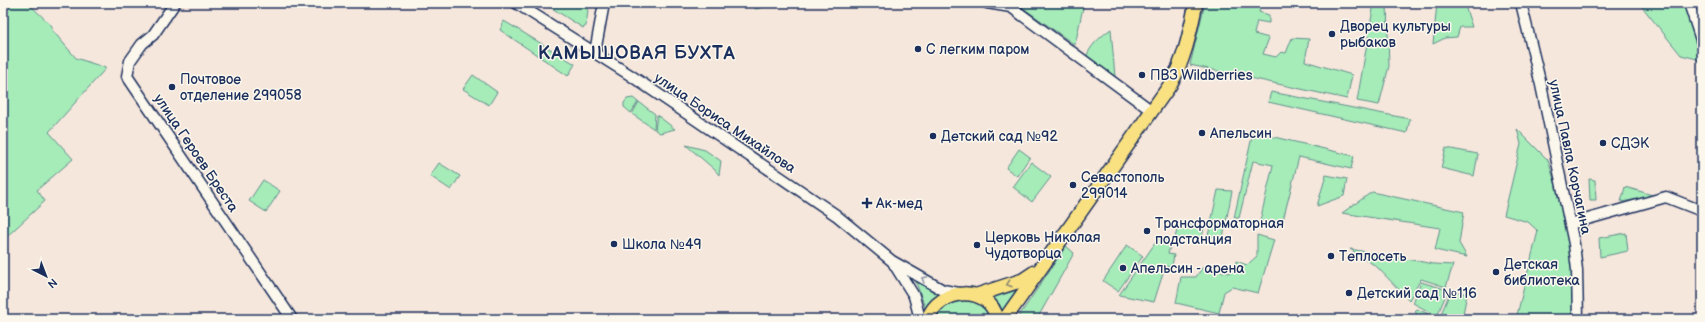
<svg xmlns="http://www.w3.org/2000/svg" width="1705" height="322" viewBox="0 0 1705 322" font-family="'Balsamiq Sans',sans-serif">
	<rect width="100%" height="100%" fill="#f6e7dc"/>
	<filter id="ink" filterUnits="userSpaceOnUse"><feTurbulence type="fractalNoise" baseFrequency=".025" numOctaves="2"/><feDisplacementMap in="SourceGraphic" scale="8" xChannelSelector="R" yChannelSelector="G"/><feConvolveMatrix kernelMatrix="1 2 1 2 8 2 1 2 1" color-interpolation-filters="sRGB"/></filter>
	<g filter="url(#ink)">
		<g fill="#a5ecb8" stroke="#608e8b">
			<path d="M3 3H28L52 26V30L76 58 106 68 49 132 73 159 37 190 45 201 3 240Z"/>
			<path d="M544 3H584L588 11 586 26 583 28Z"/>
			<path d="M747 3H769L767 6 756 9Z"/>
			<path d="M1010 3H1084L1075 45 1019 5Z"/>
			<path d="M1205 3H1261L1259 12 1269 15V23L1257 21 1254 34 1269 38 1263 54 1276 57 1281 52 1286 53 1292 38 1309 39 1305 61 1352 75 1347 99 1190 65Z"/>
			<path d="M1374 3H1387L1389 66 1379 105 1357 101Z"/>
			<path d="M1437 3H1464L1472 27H1460L1457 37 1445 38 1433 44Z"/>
			<path d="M1639 3H1702V65L1697 59 1681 55Z"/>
			<path d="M504 21 575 64 568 76 500 30Z"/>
			<path d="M1111 29 1115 77 1113 78 1086 60C1087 48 1101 36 1111 29Z"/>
			<path d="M473 75 497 92 489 105 463 89Z"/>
			<path d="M1271 92 1410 119 1407 133 1268 102Z"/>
			<path d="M633 98 638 102 631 113 624 107V103L627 99Z"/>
			<path d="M639 102 655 114 654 129 632 114Z"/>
			<path d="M657 115 675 129 660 133 655 130Z"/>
			<path d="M1517 129 1548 160 1566 218 1574 263V319H1516L1538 231 1528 222 1504 215 1521 144Z"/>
			<path d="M1253 132 1354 156 1351 169 1299 157 1282 224 1260 221 1273 165 1253 161 1239 218H1234Z"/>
			<path d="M686 145 705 150 721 161 719 175 715 170Z"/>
			<path d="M1446 148 1478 154 1474 176 1441 168Z"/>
			<path d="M1019 149 1030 157 1017 176 1006 168Z"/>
			<path d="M1031 162 1051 177 1032 202 1013 187Z"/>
			<path d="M439 163 460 176 451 190 430 176Z"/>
			<path d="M1326 175 1347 179 1344 196 1317 206Z"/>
			<path d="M1589 179 1595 180 1596 200H1590Z"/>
			<path d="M263 180 280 191 266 212 249 201Z"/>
			<path d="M1625 187 1656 196 1621 202Z"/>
			<path d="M1218 190 1232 191 1223 238 1208 236Z"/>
			<path d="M1372 192 1464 212 1459 243 1467 257 1435 250 1440 228 1342 213Z"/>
			<path d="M1179 222 1204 228 1201 243 1175 238Z"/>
			<path d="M1626 233 1628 251 1600 257 1599 238Z"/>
			<path d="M1257 235 1274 240 1258 293 1232 287 1224 292 1219 313 1176 303 1181 277H1196L1202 268 1229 273 1235 268 1236 261 1247 265 1257 256Z"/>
			<path d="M1158 239 1171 242 1168 254 1174 255 1172 266 1165 267 1154 302 1119 295Z"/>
			<path d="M1127 245 1143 256 1118 291 1103 281Z"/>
			<path d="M1066 246 1074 253 1037 319H1017Z"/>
			<path d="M1350 249 1434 264 1453 265 1446 287 1421 279 1409 300 1377 267Z"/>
			<path d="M907 273 941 296 926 310 917 285Z"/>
			<path d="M1421 282 1448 290 1437 316 1413 303Z"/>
			<path d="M1022 286 1002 314 989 299Z"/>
			<path d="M1451 290 1467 294 1462 319H1439Z"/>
			<path d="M964 299C976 302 986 306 991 319H934L944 305Z"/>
			<path d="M1417 309 1433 316V319H1419L1415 311Z"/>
		</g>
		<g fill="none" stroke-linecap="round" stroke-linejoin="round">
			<defs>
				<g id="minor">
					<path d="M175 3 153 35 142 44 130 61 127 76 292 319"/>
					<path d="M516 3 630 75 836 215 892 261 943 290 959 293"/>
					<path d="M987 3 1011 7 1152 111"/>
					<path d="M1521 3 1541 85 1574 244 1577 270 1578 319"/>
					<path d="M1689 3 1702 43"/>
					<path d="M595 52 604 3"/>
					<path d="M1570 224 1666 197 1702 211"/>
					<path d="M894 264 914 296 920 319"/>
				</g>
				<g id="major">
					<path d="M977 295 1023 280 1035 272"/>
					<path d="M928 319C938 287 990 284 997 319"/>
					<path d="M1005 319 1170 85C1185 59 1190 32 1196 3"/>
				</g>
			</defs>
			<use href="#minor" stroke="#1b2f5e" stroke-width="13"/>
			<use href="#major" stroke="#1b2f5e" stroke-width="16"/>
			<use href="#minor" stroke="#fbf7ec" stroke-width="10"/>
			<use href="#major" stroke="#f9e181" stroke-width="13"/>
		</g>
		<defs><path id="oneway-chevron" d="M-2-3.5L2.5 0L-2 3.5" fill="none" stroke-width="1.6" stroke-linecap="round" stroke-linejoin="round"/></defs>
		<use stroke="#8b93a5" href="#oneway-chevron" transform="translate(924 279) rotate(-149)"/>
		<use stroke="#8a8870" href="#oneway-chevron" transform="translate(1009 284) rotate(161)"/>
	</g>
	<g fill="#1b2f5e" stroke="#fbf7ec" stroke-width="1.5">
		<circle cx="1332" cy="34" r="4"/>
		<circle cx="918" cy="49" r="4"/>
		<circle cx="1142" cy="75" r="4"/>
		<circle cx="172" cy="87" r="4"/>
		<circle cx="1202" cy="133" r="4"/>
		<circle cx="933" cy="136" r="4"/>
		<circle cx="1603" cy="143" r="4"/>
		<circle cx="1073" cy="185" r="4"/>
		<path d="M865 197h4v4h4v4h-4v4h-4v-4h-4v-4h4z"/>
		<circle cx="1147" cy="231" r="4"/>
		<circle cx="614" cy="244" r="4"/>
		<circle cx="977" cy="245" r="4"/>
		<circle cx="1331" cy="256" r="4"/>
		<circle cx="1123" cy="268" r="4"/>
		<circle cx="1496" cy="272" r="4"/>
		<circle cx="1349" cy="293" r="4"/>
	</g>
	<g text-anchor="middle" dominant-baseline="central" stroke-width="3" stroke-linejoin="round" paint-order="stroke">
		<g font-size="14" fill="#1b2f5e" stroke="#fbf7ec" text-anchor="start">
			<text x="1340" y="26">Дворец культуры<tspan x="1340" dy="16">рыбаков</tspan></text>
			<text x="926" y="49">С легким паром</text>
			<text x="1150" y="75">ПВЗ Wildberries</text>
			<text x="180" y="79">Почтовое<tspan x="180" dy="16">отделение 299058</tspan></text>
			<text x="1210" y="133">Апельсин</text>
			<text x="941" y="136">Детский сад №92</text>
			<text x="1611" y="143">СДЭК</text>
			<text x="1081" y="177">Севастополь<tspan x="1081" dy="16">299014</tspan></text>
			<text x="876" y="203">Ак-мед</text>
			<text x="1155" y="223">Трансформаторная<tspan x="1155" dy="16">подстанция</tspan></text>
			<text x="985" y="237">Церковь Николая<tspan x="985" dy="16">Чудотворца</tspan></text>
			<text x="622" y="244">Школа №49</text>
			<text x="1339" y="256">Теплосеть</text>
			<text x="1504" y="264">Детская<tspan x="1504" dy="16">библиотека</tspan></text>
			<text x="1131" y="268">Апельсин - арена</text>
			<text x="1357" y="293">Детский сад №116</text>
		</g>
		<g font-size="14" fill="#1b2f5e" stroke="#fbf7ec">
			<text transform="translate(725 123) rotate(34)">улица Бориса Михайлова</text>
			<text transform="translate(196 153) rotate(56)">улица Героев Бреста</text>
			<text transform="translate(1570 157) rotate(78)">улица Павла Корчагина</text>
		</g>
		<g font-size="18" font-weight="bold" letter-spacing="1" fill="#1b2f5e" stroke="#fbf7ec">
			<text x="637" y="53">КАМЫШОВАЯ БУХТА</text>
		</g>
	</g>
	<rect width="1705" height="322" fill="none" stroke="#fbf7ec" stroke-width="16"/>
	<rect x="8" y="8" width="1689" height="306" fill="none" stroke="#1b2f5e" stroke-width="1.5" filter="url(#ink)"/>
	<g transform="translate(46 276) rotate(138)" stroke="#fbf7ec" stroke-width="3" paint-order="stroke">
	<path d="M0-3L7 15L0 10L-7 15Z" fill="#1b2f5e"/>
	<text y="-6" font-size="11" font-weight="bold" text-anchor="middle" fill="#1b2f5e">N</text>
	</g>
</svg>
